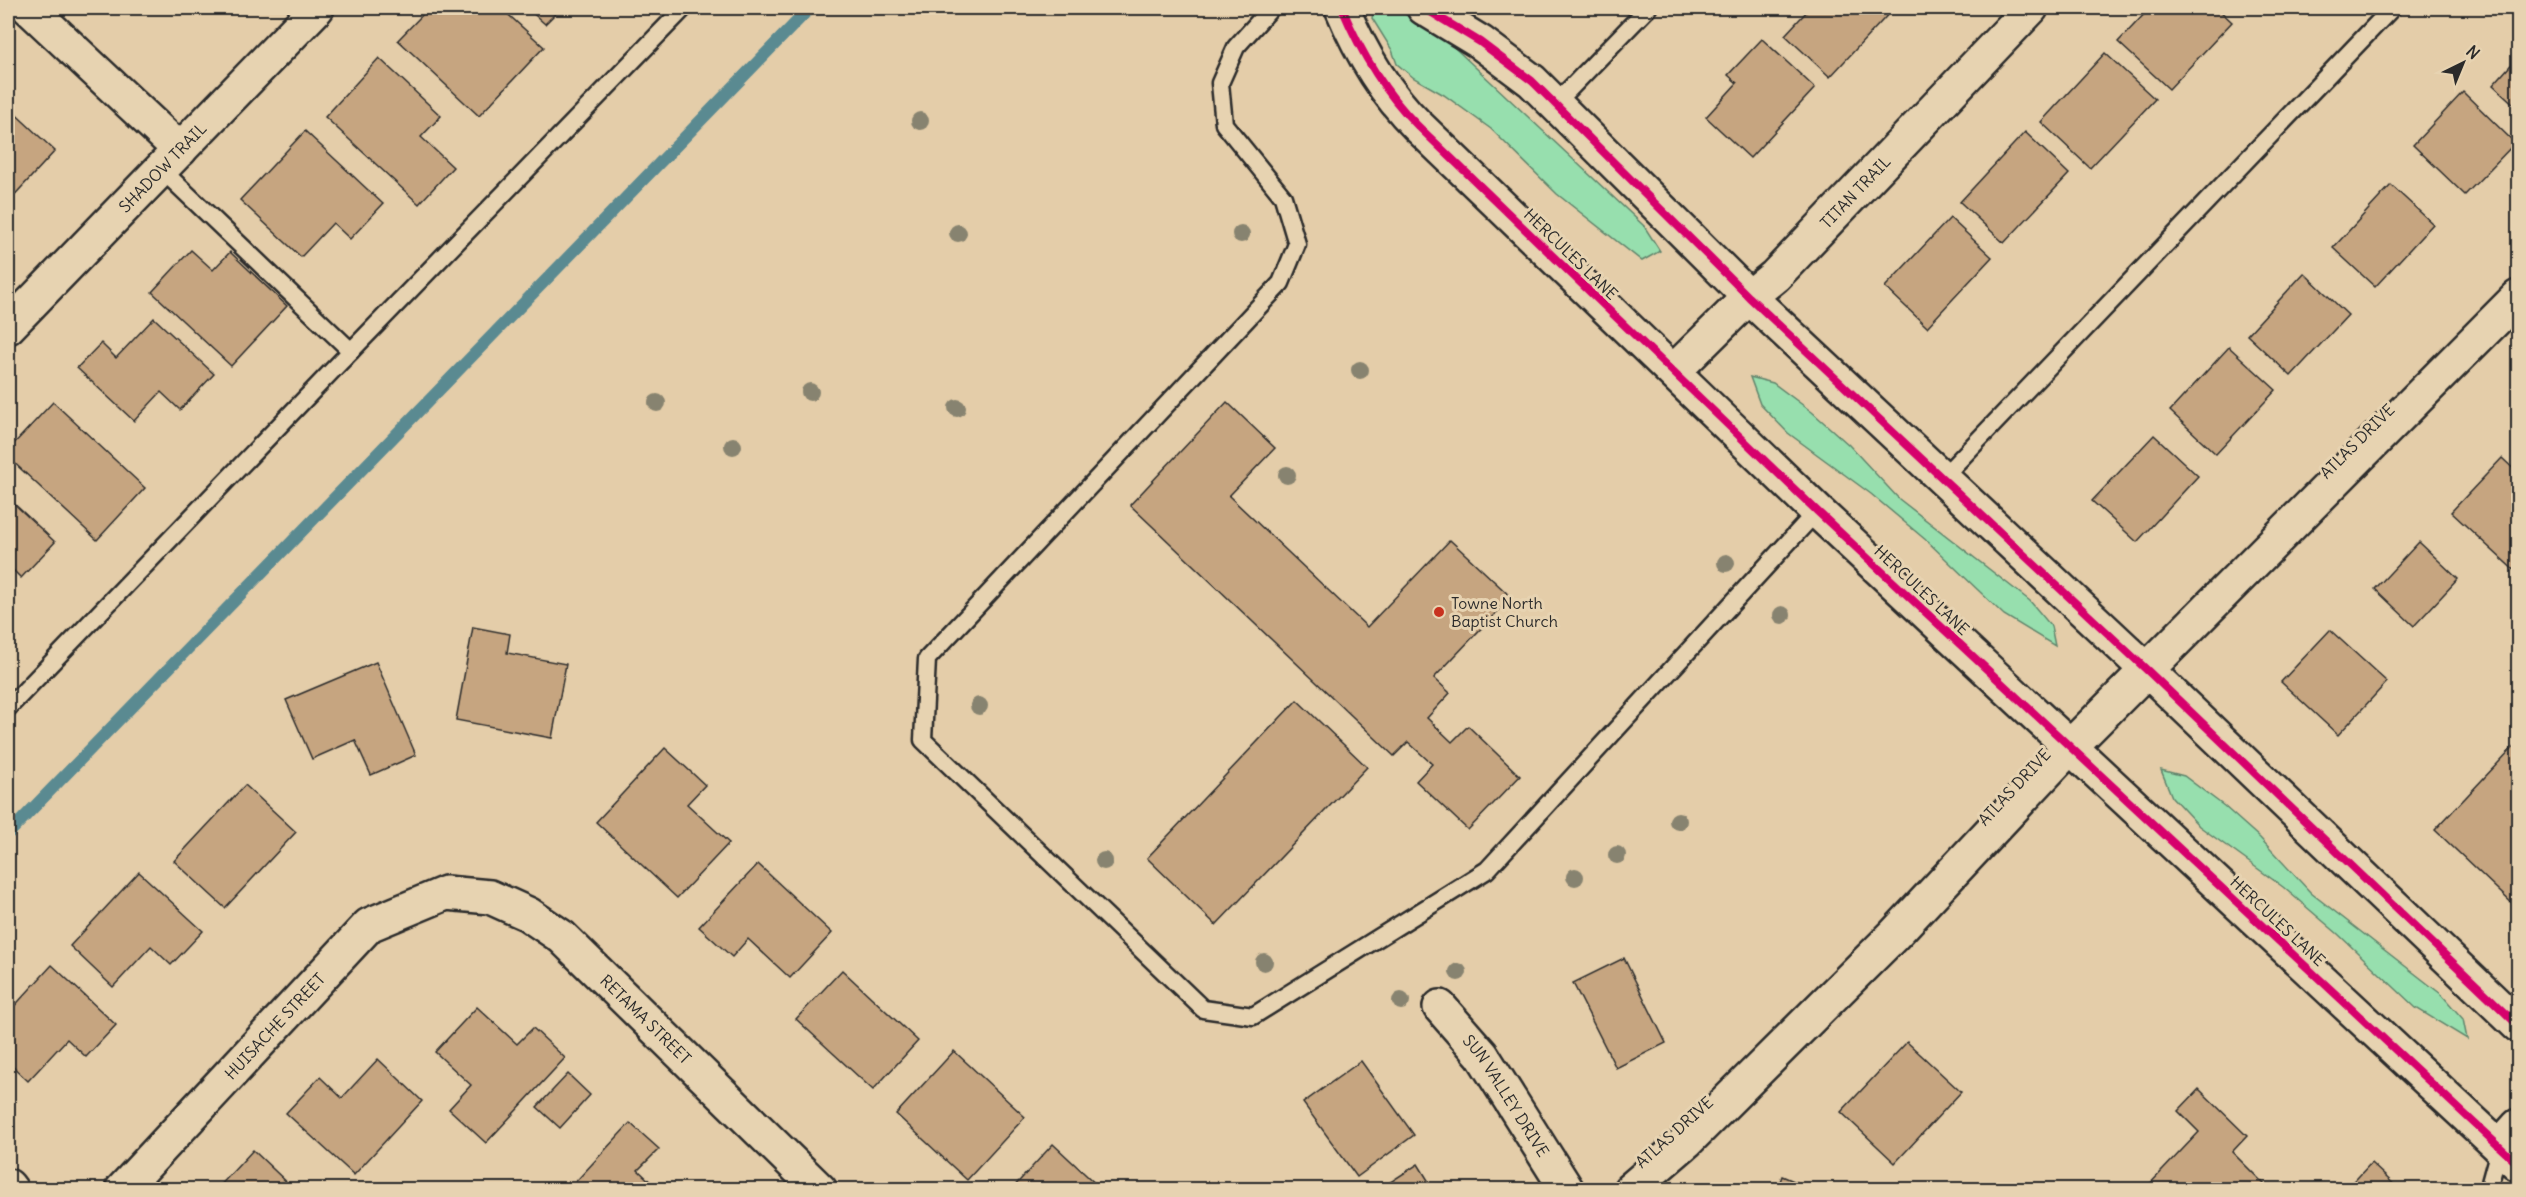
<svg xmlns="http://www.w3.org/2000/svg" width="2526" height="1197" viewBox="0 0 2526 1197" font-family="Delius,sans-serif">
	<rect width="100%" height="100%" fill="#e4cda9"/>
	<filter id="ink" filterUnits="userSpaceOnUse"><feTurbulence type="fractalNoise" baseFrequency=".0167" numOctaves="2"/><feDisplacementMap in="SourceGraphic" scale="12" xChannelSelector="R" yChannelSelector="G"/><feConvolveMatrix kernelMatrix="1 2 1 2 8 2 1 2 1" color-interpolation-filters="sRGB"/></filter>
	<g filter="url(#ink)">
		<g fill="#97dfae" stroke="#61856c" stroke-width="1.5">
			<path d="M1374 8C1400 7 1419 22 1441 35L1644 226 1660 251 1642 261 1557 194 1491 129 1444 95 1414 78 1397 64 1392 50 1372 18Z"/>
			<path d="M1750 377 1773 383 1812 412 1849 445 1899 499 2030 601 2051 626 2055 646 2004 615 1927 541 1871 494 1788 433 1760 404Z"/>
			<path d="M2161 770 2184 776 2224 806 2260 838 2311 893 2441 994 2463 1019 2467 1039 2416 1008 2338 934 2283 887 2199 826 2172 797Z"/>
		</g>
		<g fill="none" stroke-linecap="round" stroke-linejoin="round">
			<path stroke="#5a8a91" stroke-width="12" d="M8 834 810 8"/>
		</g>
		<g fill="#c6a580" stroke="#2b2b2b" stroke-width="1.5">
			<path d="M429 8H501L544 47 479 116 398 40Z"/>
			<path d="M527 8H561L545 24Z"/>
			<path d="M1810 8H1894L1830 77 1785 35Z"/>
			<path d="M2150 8H2217L2232 22 2169 89 2118 42Z"/>
			<path d="M1762 39 1815 88 1750 158 1706 117 1737 83 1728 75Z"/>
			<path d="M2105 53 2155 99 2090 168 2041 122Z"/>
			<path d="M2518 57V108L2493 85Z"/>
			<path d="M379 58 441 116 421 137 453 167 419 204 325 117Z"/>
			<path d="M2463 92 2515 143 2465 195 2413 145Z"/>
			<path d="M8 107 55 151 8 202Z"/>
			<path d="M305 131 383 204 350 239 333 223 301 257 240 200Z"/>
			<path d="M2025 132 2069 174 2004 243 1960 202Z"/>
			<path d="M2391 185 2433 224 2375 287 2333 248Z"/>
			<path d="M1950 218 1992 257 1927 327 1885 287Z"/>
			<path d="M191 250 213 270 230 252 287 306 231 366 152 292Z"/>
			<path d="M2304 273 2348 315 2291 376 2247 335Z"/>
			<path d="M154 318 214 374 180 410 161 392 134 421 77 368 101 343 116 358Z"/>
			<path d="M2229 347 2276 390 2216 454 2170 411Z"/>
			<path d="M53 402 145 488 97 540 8 457V450Z"/>
			<path d="M1227 402 1275 448 1229 496 1367 627 1450 540 1511 597 1434 678 1450 693 1427 718 1452 742 1468 726 1520 776 1468 830 1416 781 1432 764 1408 742 1394 756 1130 505Z"/>
			<path d="M2154 435 2198 476 2137 542 2092 501Z"/>
			<path d="M2502 458 2518 473V574L2451 512Z"/>
			<path d="M8 498 55 542 21 578 8 565Z"/>
			<path d="M2419 542 2458 579 2414 626 2375 589Z"/>
			<path d="M473 627 510 634 507 653 566 664 552 738 456 720Z"/>
			<path d="M2330 630 2387 682 2338 735 2281 682Z"/>
			<path d="M376 662 416 755 371 775 355 740 312 759 286 700Z"/>
			<path d="M1297 700 1367 767 1216 925 1147 858Z"/>
			<path d="M2515 745 2518 748V909L2435 830Z"/>
			<path d="M665 748 705 785 687 804 729 843 677 898 596 822Z"/>
			<path d="M245 785 296 832 225 908 174 861Z"/>
			<path d="M758 864 832 933 790 978 748 939 732 957 699 927Z"/>
			<path d="M139 872 203 931 171 965 151 946 113 987 70 946Z"/>
			<path d="M1624 958 1666 1043 1616 1068 1573 983Z"/>
			<path d="M52 965 116 1025 86 1057 67 1039 28 1081 8 1062V1013Z"/>
			<path d="M842 970 918 1041 873 1090 796 1019Z"/>
			<path d="M477 1007 517 1044 533 1028 565 1058 486 1143 449 1109 471 1085 435 1052Z"/>
			<path d="M1907 1042 1961 1092 1895 1163 1841 1112Z"/>
			<path d="M954 1051 1025 1117 967 1180 896 1114Z"/>
			<path d="M378 1059 422 1101 354 1175 286 1113 320 1077 342 1098Z"/>
			<path d="M1361 1061 1414 1135 1357 1177 1303 1103Z"/>
			<path d="M568 1074 590 1095 560 1128 537 1107Z"/>
			<path d="M2199 1089 2247 1136 2232 1152 2270 1190H2144L2199 1132 2178 1111Z"/>
			<path d="M630 1123 659 1149 638 1170 659 1190H568Z"/>
			<path d="M1053 1144 1102 1190H1011Z"/>
			<path d="M253 1150 295 1190H216Z"/>
			<path d="M2371 1163 2400 1190H2346Z"/>
			<path d="M1418 1164 1434 1190H1378Z"/>
			<path d="M1782 1176 1815 1190H1777Z"/>
		</g>
		<g fill="none" stroke-linecap="round" stroke-linejoin="round">
			<defs>
				<g id="service">
					<path d="M1271 8 1236 47 1220 83 1224 124 1283 197 1297 244 1281 283 927 659 923 740 1203 1009 1253 1016 1487 870 1817 511"/>
					<path d="M1555 104 1648 8"/>
					<path d="M351 351 684 8"/>
					<path d="M1942 478 2392 8"/>
					<path d="M8 708 351 351 161 169"/>
					<path d="M2488 1190 2500 1146"/>
				</g>
				<g id="minor">
					<path d="M29 8 180 150"/>
					<path id="s1" d="M8 327 317 8"/>
					<path id="s2" d="M1674 371 1749 297 1775 276 2031 8"/>
					<path id="s3" d="M1440 1007 1482 1055 1567 1190"/>
					<path d="M2500 1146 2518 1126"/>
					<path d="M8 1186 11 1190"/>
					<path id="s4" d="M122 1190 369 925 446 893 490 897 528 914 562 937 820 1190"/>
					<path d="M1630 1190 1687 1141 1893 936 2070 747 2518 297"/>
				</g>
				<g id="tertiary">
					<path d="M1342 8C1360 51 1384 92 1417 125L1817 511 2518 1164"/>
					<path d="M1424 8 1480 42 1532 81 1749 297 2148 671 2518 1025"/>
				</g>
			</defs>
			<use href="#service" stroke="#2b2b2b" stroke-width="21"/>
			<use href="#minor" stroke="#2b2b2b" stroke-width="38"/>
			<use href="#tertiary" stroke="#2b2b2b" stroke-width="38"/>
			<use href="#service" stroke="#e7d3b1" stroke-width="16"/>
			<use href="#minor" stroke="#e7d3b1" stroke-width="33"/>
			<use href="#tertiary" stroke="#e7d3b1" stroke-width="33"/>
			<defs>
				<g id="cycleway">
					<path d="M1342 8C1360 51 1384 92 1417 125L1817 511 2518 1164"/>
					<path d="M1424 8 1480 42 1532 81 1749 297 2148 671 2518 1025"/>
				</g>
			</defs>
			<use href="#cycleway" stroke="#e7d3b1" stroke-width="11"/>
			<use href="#cycleway" stroke="#d6006c" stroke-width="8"/>
		</g>
		<g fill="#87836f">
			<circle cx="920" cy="121" r="9"/>
			<circle cx="958" cy="233" r="9"/>
			<circle cx="1241" cy="234" r="9"/>
			<circle cx="1360" cy="370" r="9"/>
			<circle cx="810" cy="392" r="9"/>
			<circle cx="657" cy="403" r="9"/>
			<circle cx="957" cy="408" r="9"/>
			<circle cx="733" cy="446" r="9"/>
			<circle cx="1287" cy="475" r="9"/>
			<circle cx="1726" cy="563" r="9"/>
			<circle cx="1782" cy="615" r="9"/>
			<circle cx="979" cy="706" r="9"/>
			<circle cx="1678" cy="821" r="9"/>
			<circle cx="1617" cy="855" r="9"/>
			<circle cx="1104" cy="861" r="9"/>
			<circle cx="1575" cy="877" r="9"/>
			<circle cx="1264" cy="962" r="9"/>
			<circle cx="1458" cy="972" r="9"/>
			<circle cx="1401" cy="1001" r="9"/>
		</g>
	</g>
	<circle fill="#c8321e" stroke="#e7d3b1" stroke-width="2" cx="1439" cy="612" r="6"/>
	<g text-anchor="middle" dominant-baseline="central" stroke-width="6" stroke-linejoin="round" paint-order="stroke">
		<g font-size="16" fill="#2b2b2b" stroke="#e7d3b1">
			<text stroke="none"><textPath href="#s1" startOffset="222">SHADOW TRAIL</textPath></text>
			<text stroke="none"><textPath href="#s2" startOffset="255">TITAN TRAIL</textPath></text>
			<text transform="translate(1571 254) rotate(44)">HERCULES LANE</text>
			<text transform="translate(2357 441) rotate(-45)">ATLAS DRIVE</text>
			<text transform="translate(1922 590) rotate(43)">HERCULES LANE</text>
			<text transform="translate(2014 787) rotate(-47)">ATLAS DRIVE</text>
			<text transform="translate(2278 921) rotate(43)">HERCULES LANE</text>
			<text stroke="none"><textPath href="#s4" startOffset="690">RETAMA STREET</textPath></text>
			<text stroke="none"><textPath href="#s4" startOffset="224">HUISACHE STREET</textPath></text>
			<text stroke="none"><textPath href="#s3" startOffset="111">SUN VALLEY DRIVE</textPath></text>
			<text transform="translate(1674 1132) rotate(-42)">ATLAS DRIVE</text>
		</g>
		<g font-size="16" fill="#2b2b2b" stroke="#e7d3b1" text-anchor="start">
			<text x="1451" y="603">Towne North<tspan x="1451" dy="18">Baptist Church</tspan></text>
		</g>
	</g>
	<rect width="2526" height="1197" fill="none" stroke="#e7d3b1" stroke-width="30"/>
	<rect x="15" y="15" width="2496" height="1167" fill="none" stroke="#2b2b2b" stroke-width="2" filter="url(#ink)"/>
	<g transform="translate(2463 63) rotate(43)" stroke="#e7d3b1" stroke-width="4.5" paint-order="stroke">
	<path d="M0-4.5L10 22L0 15L-10 22Z" fill="#2b2b2b"/>
	<text y="-9" font-size="16" font-weight="bold" text-anchor="middle" fill="#2b2b2b">N</text>
	</g>
</svg>
